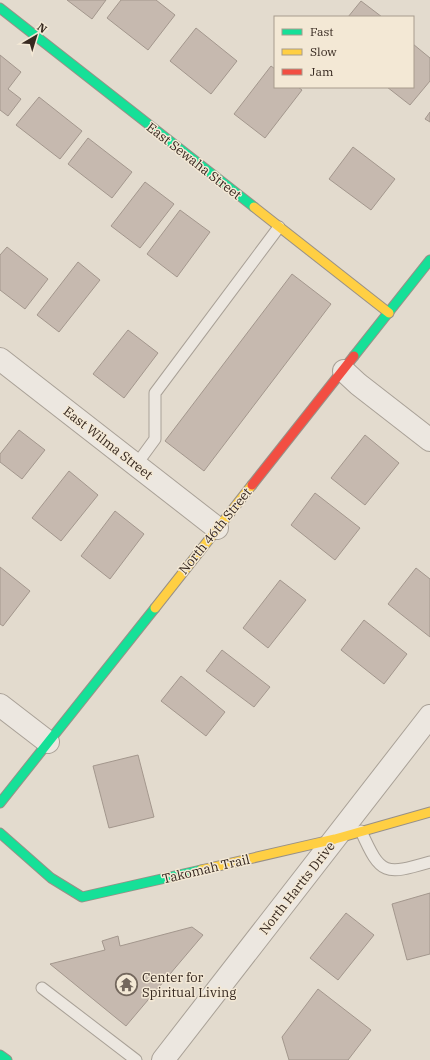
<svg xmlns="http://www.w3.org/2000/svg" width="430" height="1060" viewBox="0 0 430 1060" font-family="'IBM Plex Serif',serif">
	<rect width="100%" height="100%" fill="#e3dbce"/>
	<g fill="#c6b9af" stroke="#a3978d">
		<path d="M67 0H106L92 19Z"/>
		<path d="M121 0H156L175 15 148 50 107 18Z"/>
		<path d="M361 1 382 17H348Z"/>
		<path d="M196 28 237 61 211 94 170 61Z"/>
		<path d="M413 44 430 58V81L410 105 387 87H413Z"/>
		<path d="M0 55 21 72 8 89 21 99 8 116 0 110Z"/>
		<path d="M271 66 275 69V87H298L302 90 265 138 234 114Z"/>
		<path d="M39 97 82 131 60 159 16 125Z"/>
		<path d="M430 112V122L425 119Z"/>
		<path d="M88 138 132 172 112 198 68 164Z"/>
		<path d="M353 147 395 179 371 210 329 179Z"/>
		<path d="M145 182 174 204 140 248 111 226Z"/>
		<path d="M180 210 210 232 177 277 147 254Z"/>
		<path d="M7 247 48 279 25 309 0 290V255Z"/>
		<path d="M78 262 100 280 59 332 37 315Z"/>
		<path d="M292 274 331 304 204 471 165 441Z"/>
		<path d="M128 330 158 353 124 398 93 374Z"/>
		<path d="M19 430 45 450 22 479 0 462V454Z"/>
		<path d="M365 435 399 463 365 505 331 478Z"/>
		<path d="M69 471 98 495 61 541 32 518Z"/>
		<path d="M315 493 360 528 335 560 291 525Z"/>
		<path d="M115 511 144 534 110 579 81 556Z"/>
		<path d="M0 567 30 591 3 626 0 624Z"/>
		<path d="M416 568 430 579V637L388 604Z"/>
		<path d="M280 580 306 600 268 648 243 628Z"/>
		<path d="M364 620 407 654 384 684 341 650Z"/>
		<path d="M222 650 270 687 254 707 206 671Z"/>
		<path d="M181 676 225 712 206 736 161 701Z"/>
		<path d="M138 755 154 817 109 828 93 766Z"/>
		<path d="M430 893V954L407 960 392 904Z"/>
		<path d="M346 913 374 935 338 980 310 958Z"/>
		<path d="M192 927 203 935 126 1026 50 964 105 950 102 941 118 936 120 946Z"/>
		<path d="M318 989 371 1030 348 1060H289L282 1037Z"/>
	</g>
	<g fill="none" stroke-linecap="round" stroke-linejoin="round">
		<defs>
			<g id="lane">
				<path d="M136 465 155 439V393L279 227"/>
				<path d="M361 831C381 876 385 875 430 862"/>
				<path d="M42 988 136 1060"/>
			</g>
			<g id="street">
				<path d="M0 359 217 528"/>
				<path d="M344 371 358 384 430 440"/>
				<path d="M0 705 48 742"/>
				<path d="M163 1060 430 716"/>
			</g>
			<g id="fast">
				<path d="M0 8 254 207"/>
				<path d="M354 356 430 260"/>
				<path d="M0 803 155 608"/>
				<path d="M0 833 51 878 82 897 201 870"/>
				<path d="M0 1055 7 1060"/>
			</g>
			<g id="slow">
				<path d="M254 207 389 313"/>
				<path d="M155 608 252 485"/>
				<path d="M201 870 335 839 430 812"/>
			</g>
			<path id="jam" d="M252 485 354 356"/>
		</defs>
		<use href="#lane" stroke="#a9a197" stroke-width="13"/>
		<use href="#street" stroke="#a9a197" stroke-width="24"/>
		<use href="#fast" stroke="#989087" stroke-width="11"/>
		<use href="#slow" stroke="#989087" stroke-width="11"/>
		<use href="#jam" stroke="#989087" stroke-width="11"/>
		<use href="#lane" stroke="#ece7e0" stroke-width="11"/>
		<use href="#street" stroke="#ece7e0" stroke-width="22"/>
		<use href="#fast" stroke="#16e098" stroke-width="9"/>
		<use href="#slow" stroke="#ffcf43" stroke-width="9"/>
		<use href="#jam" stroke="#f24e42" stroke-width="9"/>
	</g>
	<defs>
		<symbol id="temple-ring" viewBox="-11 -11 22 22"><circle r="9.5" fill="#f3e8d5" stroke="#73675d" stroke-width="1.5"/><path d="M0-6L5-2H3V0L6.5 2.5H4V6H1.5V3h-3V6H-4V2.5H-6.5L-3 0V-2H-5Z" fill="#73675d"/></symbol>
	</defs>
	<g fill-rule="evenodd">
		<use href="#temple-ring" x="114" y="972" width="25" height="25"/>
	</g>
	<g text-anchor="middle" dominant-baseline="central" stroke-width="3" stroke-linejoin="round" paint-order="stroke">
		<g font-size="13" fill="#372920" stroke="#f3e8d5">
			<text transform="translate(194 161) rotate(38)">East Sewaha Street</text>
			<text transform="translate(108 443) rotate(38)">East Wilma Street</text>
			<text transform="translate(215 531) rotate(-51)">North 46th Street</text>
			<text transform="translate(206 869) rotate(-13)">Takomah Trail</text>
			<text transform="translate(297 888) rotate(-52)">North Hartts Drive</text>
		</g>
		<g font-size="13" fill="#372920" stroke="#f3e8d5" text-anchor="start">
			<text x="142" y="977">Center for<tspan x="142" dy="15">Spiritual Living</tspan></text>
		</g>
	</g>
	<rect x="274" y="16" width="140" height="72" fill="#f3e8d5" stroke="#a89c8d"/>
	<rect x="282" y="29" width="20" height="6" fill="#16e098" stroke="#a89c8d"/>
	<text x="310" y="36" font-size="12" fill="#372920">Fast</text>
	<rect x="282" y="49" width="20" height="6" fill="#ffcf43" stroke="#a89c8d"/>
	<text x="310" y="56" font-size="12" fill="#372920">Slow</text>
	<rect x="282" y="69" width="20" height="6" fill="#f24e42" stroke="#a89c8d"/>
	<text x="310" y="76" font-size="12" fill="#372920">Jam</text>
	<g transform="translate(36 36) rotate(38)" stroke="#f3e8d5" stroke-width="3" paint-order="stroke">
	<path d="M0-3L7 15L0 10L-7 15Z" fill="#372920"/>
	<text y="-6" font-size="11" font-weight="bold" text-anchor="middle" fill="#372920">N</text>
	</g>
</svg>
